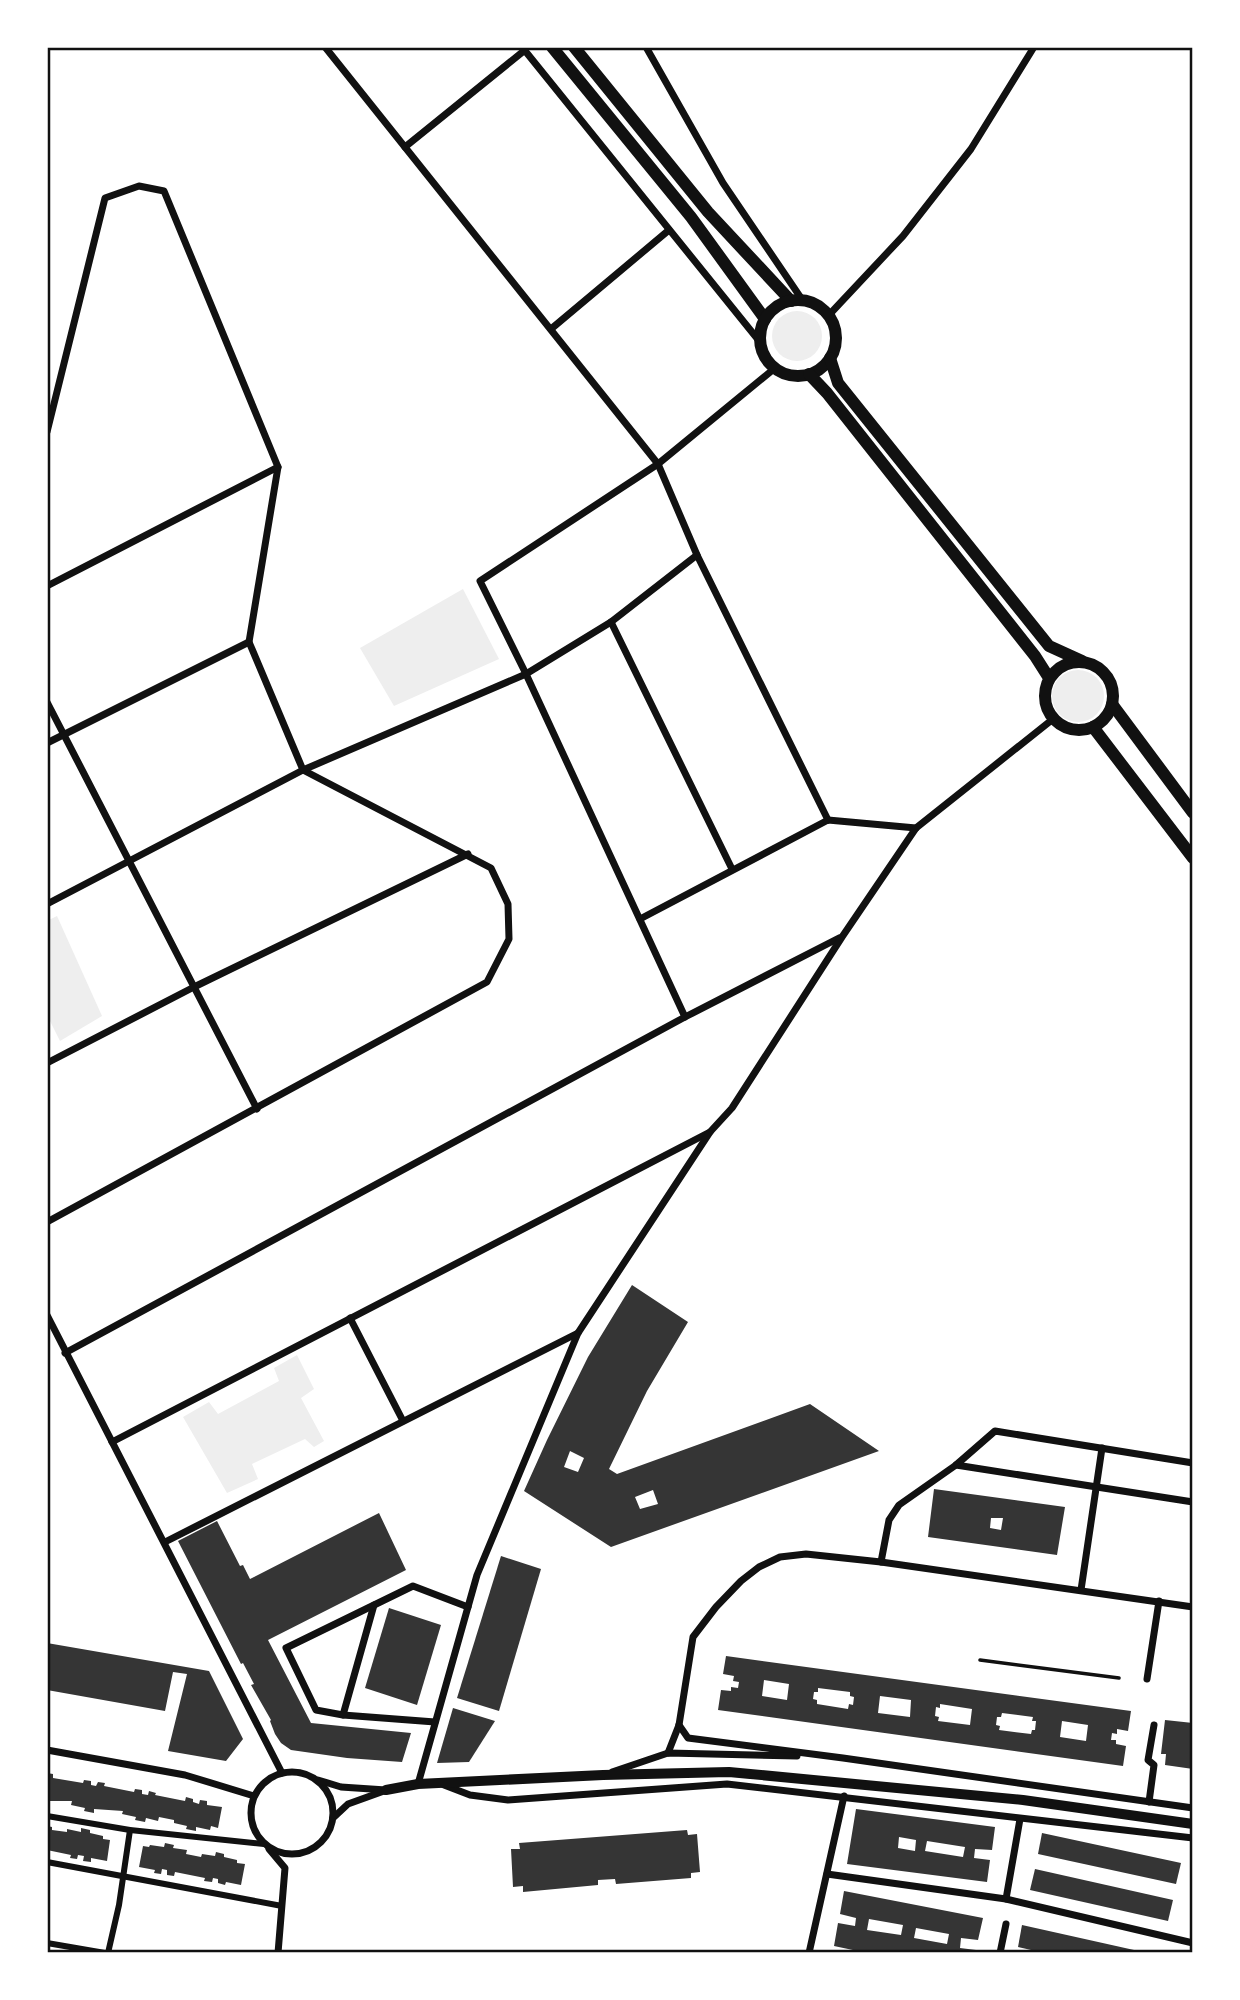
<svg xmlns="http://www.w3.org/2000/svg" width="1240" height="2000" viewBox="0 0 1240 2000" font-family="Ubuntu,sans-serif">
	<rect width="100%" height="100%" fill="#fff"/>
	<g fill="#eee">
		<circle cx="797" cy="336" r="25"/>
		<path d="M463 589 499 659 394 706 360 648Z"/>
		<circle cx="1078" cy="696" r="26"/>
		<path d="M57 916 102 1016 60 1041 47 1015V921Z"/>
		<path d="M297 1355 314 1389 301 1398 324 1441 314 1447 305 1439 252 1464 258 1479 227 1493 183 1417 209 1402 218 1414 279 1381 274 1368Z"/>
	</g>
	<g fill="#353535" fill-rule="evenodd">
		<path d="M632 1285 688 1322 647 1391 609 1469 617 1474 810 1404 879 1451 611 1547 524 1491 547 1440 588 1357ZM570 1451 584 1458 578 1472 564 1467ZM653 1490 658 1504 640 1509 635 1497Z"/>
		<path d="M934 1489 1065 1507 1057 1555 928 1537ZM991 1518H1003L1001 1530 990 1528Z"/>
		<path d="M379 1513 406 1570 268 1640 311 1723 411 1733 402 1762 347 1758 291 1750 281 1743 275 1734 270 1721 271 1720 251 1685 254 1684 243 1663 241 1664 178 1541 217 1521 240 1566 243 1565 250 1579Z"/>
		<path d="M501 1556 541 1569 499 1711 457 1698Z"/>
		<path d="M389 1608 441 1625 417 1705 365 1688Z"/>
		<path d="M47 1643 209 1671 243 1739 226 1761 168 1751 187 1674 173 1672 165 1711 47 1690Z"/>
		<path d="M726 1656 1131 1711 1128 1731 1117 1729V1734L1112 1733 1111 1740H1116V1744L1126 1746 1123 1766 718 1710 721 1690 731 1691V1687L738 1688 739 1682 733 1681 734 1676 723 1674ZM764 1680 789 1684 787 1700 762 1696ZM818 1688 850 1692V1696L854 1697 853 1705 849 1704 848 1709 817 1704V1700L813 1699 814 1692H818ZM880 1696 911 1700 910 1717 878 1713ZM940 1704 972 1709 970 1725 938 1721 939 1717 935 1716 936 1707 940 1708ZM1002 1713 1033 1717 1032 1721H1036L1035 1730H1032L1031 1734 999 1730 1000 1726 996 1725 997 1717H1001ZM1062 1721 1088 1725 1086 1741 1060 1737Z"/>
		<path d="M453 1708 495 1721 469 1762 437 1763Z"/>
		<path d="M1165 1720 1193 1723V1769L1165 1765 1166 1754H1161Z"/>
		<path d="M47 1773 53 1774V1778L83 1783 84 1780 91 1781V1785L96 1786 98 1782 105 1783 104 1786 134 1792 135 1789 142 1790V1794L148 1795 149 1791 156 1793 155 1795 185 1801 186 1797 193 1799V1802L199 1804 200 1800 207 1801V1805L222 1807 218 1828 211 1826 210 1830 196 1827V1831L186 1829 187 1826 174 1823V1820L159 1817 158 1821 146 1818 145 1822 135 1820 136 1817 122 1814 123 1811 94 1809V1813L84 1811 85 1808 71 1805 72 1801H47Z"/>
		<path d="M856 1809 995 1827 992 1850 975 1849 974 1858 990 1860 987 1882 847 1864ZM899 1837 916 1840 915 1851 898 1848ZM927 1841 965 1847 963 1857 925 1851Z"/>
		<path d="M47 1826 52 1827V1830L67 1832V1829L81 1832V1828L90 1830V1833L103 1836V1839L110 1840 107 1861 91 1858V1862L83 1861 84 1856 78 1855 77 1859 70 1858 71 1855 47 1850Z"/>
		<path d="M687 1830 688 1835 697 1834 700 1872 691 1873V1878L616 1884 615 1879 598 1880V1885L523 1892V1886L513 1887 511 1849H520L519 1843Z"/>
		<path d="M1042 1833 1181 1863 1176 1884 1038 1854Z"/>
		<path d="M165 1843 174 1845 173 1848 187 1850 186 1854 201 1857 202 1854 215 1856 216 1852 224 1854V1857L237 1860V1863L245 1864 241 1885 226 1882 225 1885 218 1883V1879L213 1878 212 1882 204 1881 205 1878 175 1872 174 1876 167 1875V1870L162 1869 161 1874 154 1873 155 1870 139 1867 143 1846 149 1847 150 1845 164 1847Z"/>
		<path d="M1035 1869 1173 1900 1168 1921 1030 1890Z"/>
		<path d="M844 1891 983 1918 978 1940 961 1938 960 1948 976 1950V1953H867L834 1946 838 1923 855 1926 856 1918 840 1914ZM869 1919 903 1925 901 1935 867 1930ZM916 1928 949 1934 947 1944 914 1938Z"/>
		<path d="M1022 1925 1143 1952V1953H1044L1018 1947Z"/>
	</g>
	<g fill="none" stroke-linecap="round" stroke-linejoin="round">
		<path stroke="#111" stroke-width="3.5" d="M980 1660 1119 1678"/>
		<g stroke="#111" stroke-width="6">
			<path d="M47 1816 130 1830 264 1844"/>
			<path d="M47 1862 282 1906"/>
			<path d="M47 1943 105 1953"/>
			<path d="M108 1953 119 1905 130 1830"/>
		</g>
		<g stroke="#111" stroke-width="7">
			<path d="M325 47 658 464 697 555 828 820"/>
			<path d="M522 47 760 342"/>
			<path d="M646 47 723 183 803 301"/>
			<path d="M405 147 525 50"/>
			<path d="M828 316 903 236 971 149 1034 47"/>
			<path d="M551 329 669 230"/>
			<path d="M47 432 105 198 139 186 164 191 278 467 249 642 303 770 491 868 508 904 509 939 487 982 47 1222"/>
			<path d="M47 586 278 467"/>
			<path d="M611 622 732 869"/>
			<path d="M47 702 257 1109"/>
			<path d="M47 743 249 642"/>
			<path d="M828 820 916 828"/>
			<path d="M47 904 303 770 526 674 611 622 697 555"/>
			<path d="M640 919 828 820"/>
			<path d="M685 1017 526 674 480 581 658 464 775 368"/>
			<path d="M47 1063 194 987 468 854"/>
			<path d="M47 1315 282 1773"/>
			<path d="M350 1318 403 1421"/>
			<path d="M65 1353 685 1017 839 938"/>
			<path d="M112 1442 710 1132"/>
			<path d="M956 1465 1193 1502"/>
			<path d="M165 1542 578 1333"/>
			<path d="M881 1562 889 1520 899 1505 956 1465 995 1431 1193 1463"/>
			<path d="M1081 1590 1102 1448"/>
			<path d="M1147 1679 1159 1601"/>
			<path d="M343 1715 374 1605"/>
			<path d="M435 1722 343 1715 316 1710 286 1648 413 1586 468 1607"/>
			<path d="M679 1725 688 1738 843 1758 1193 1808"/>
			<path d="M47 1750 185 1775 254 1796"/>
			<path d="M668 1753 679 1725 693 1637 716 1607 741 1581 759 1567 780 1557 806 1554 881 1562 1193 1607"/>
			<circle cx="292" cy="1813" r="41"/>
			<path d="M612 1772 668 1753 797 1756"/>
			<path d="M318 1780 341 1787 386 1790"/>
			<path d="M418 1784 477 1575 578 1333 710 1132 732 1108 842 937 916 828 1053 719"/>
			<path d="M444 1785 470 1795 508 1800 727 1784 1193 1838"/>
			<path d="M1149 1802 1154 1765 1148 1760 1154 1725"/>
			<path d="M333 1818 348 1804 384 1791"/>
			<path d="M269 1849 285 1868 278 1953"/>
			<path d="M827 1874 1006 1899 1193 1943"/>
			<path d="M1006 1899 1020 1819"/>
			<path d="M809 1953 844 1796"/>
			<path d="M1000 1953 1006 1924"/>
		</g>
		<path stroke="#111" stroke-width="10" d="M386 1790 418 1784 603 1775 729 1772 1023 1800 1193 1824"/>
		<g stroke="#111" stroke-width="12">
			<path d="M552 47 691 217 765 319"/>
			<path d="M574 47 708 212 791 301"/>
			<circle cx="798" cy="338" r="38"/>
			<path d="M830 358 838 383 1049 646 1082 661"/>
			<path d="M809 374 827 393 1035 656 1049 678"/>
			<circle cx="1079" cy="696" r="34"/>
			<path d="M1112 704 1193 813"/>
			<path d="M1093 727 1193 858"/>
		</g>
	</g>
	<rect width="1240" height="2000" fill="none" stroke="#ffffff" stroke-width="98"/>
	<rect x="49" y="49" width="1142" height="1902" fill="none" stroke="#111" stroke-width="2.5"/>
</svg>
